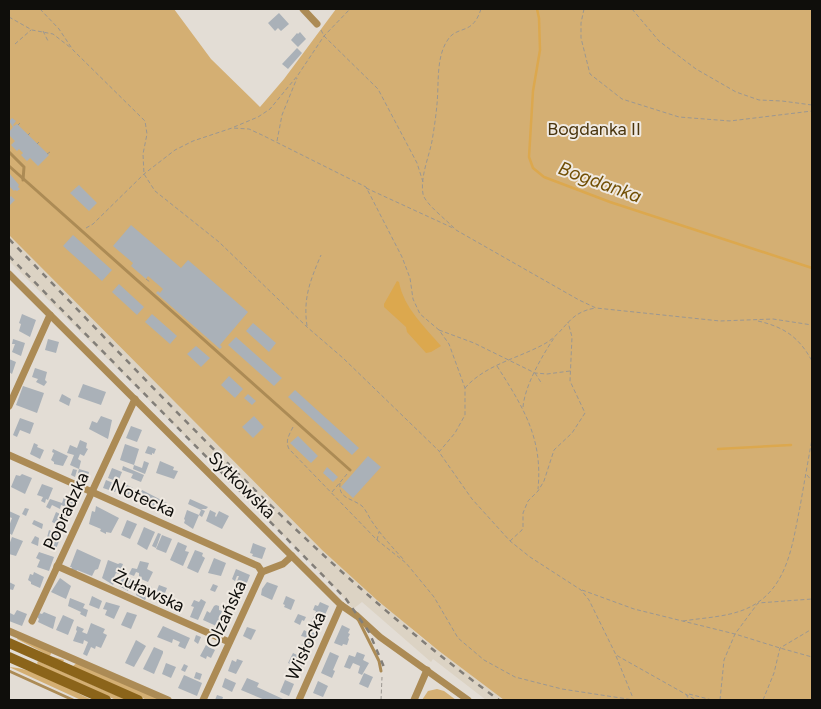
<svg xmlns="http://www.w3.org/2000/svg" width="821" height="709" viewBox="0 0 821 709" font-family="Figtree,sans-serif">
	<rect width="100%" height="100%" fill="#e3ddd5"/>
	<path fill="#dcd3c4" d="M9 235 322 550 422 638 504 700H486L433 659 431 662 362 602 353 609 336 589 200 451 9 261Z"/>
	<g fill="#d4af73">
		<path d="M9 9H174L211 59 260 107 284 79 336 9H812V700H504L439 651 378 601 322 550 9 235Z"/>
		<path d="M18 637 52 651 50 656 64 660 63 662 73 666 78 662 164 700H147L63 663 17 639Z"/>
		<path d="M38 661 127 700H116L39 666 37 663Z"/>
		<path d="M9 667C34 668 69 689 92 700H81Z"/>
		<path d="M437 689 444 691 456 700H422L428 691Z"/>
	</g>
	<path fill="#dca84e" d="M397 281 399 282C404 308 424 326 441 346L431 352 426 353 407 332 406 327 384 307V304Z"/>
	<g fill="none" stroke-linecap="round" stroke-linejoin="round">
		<g stroke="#dca84e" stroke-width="2.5">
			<path d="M537 9 539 18 540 50 533 91 529 157 533 168 544 177 610 202 812 268"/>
			<path d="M718 449 791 445"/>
		</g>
	</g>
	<g fill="#aab1b8">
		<path d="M279 13 289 24 281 31 278 28 275 31 268 23Z"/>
		<path d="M300 32 306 39 298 47 291 40 297 33 298 34Z"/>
		<path d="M297 48 302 53 288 69 282 64Z"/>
		<path d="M12 118 16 121 13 125 14 126 17 124 49 155 38 166 30 158 27 161 21 155 23 153 19 149 17 151 11 145 15 141 9 135V132L13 127 9 121Z"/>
		<path d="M9 173 19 185 18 187 20 189 17 191 15 190 14 191 9 186Z"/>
		<path d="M79 185 97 203 89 211 70 193Z"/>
		<path d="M11 196 15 200 10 205 9 203V198Z"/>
		<path d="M131 225 181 268 188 260 248 312 220 345 222 347 220 349 156 293 158 291 160 293 163 289 148 276 146 279 131 266 133 263 113 246Z"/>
		<path d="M73 235 112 270 102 281 63 246Z"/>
		<path d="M119 284 144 307 137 315 112 292Z"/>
		<path d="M22 314 36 320 30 337 19 331 21 324 19 323Z"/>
		<path d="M152 314 177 336 170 344 145 322Z"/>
		<path d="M253 323 276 343 269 352 246 331Z"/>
		<path d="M236 337 282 378 274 386 228 345Z"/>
		<path d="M13 339 25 343 21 356 12 352 15 344H12Z"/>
		<path d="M48 339 59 342 56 353 45 350Z"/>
		<path d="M196 346 210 358 201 367 187 354Z"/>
		<path d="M9 359 16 362 12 374 9 372Z"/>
		<path d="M35 368 47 372 45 380 47 382 44 386 36 382 38 379 32 377Z"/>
		<path d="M229 376 243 389 235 398 221 385Z"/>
		<path d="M83 384 106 392 101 405 78 397Z"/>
		<path d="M23 386 44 393 37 413 16 405Z"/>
		<path d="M295 390 359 448 352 455 288 397Z"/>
		<path d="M62 394 71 399 69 406 59 401Z"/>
		<path d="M248 394 256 401 252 405 244 398Z"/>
		<path d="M101 416 112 420 108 439 89 429 92 421 97 423Z"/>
		<path d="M254 416 264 427 253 438 242 427Z"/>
		<path d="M20 418 34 423 30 434 20 430 17 437 13 435Z"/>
		<path d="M131 426 142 430 137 442 126 438Z"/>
		<path d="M298 436 318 456 311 463 290 443Z"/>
		<path d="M80 440 87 443 86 448 88 449 84 456 80 454 78 459 81 461 79 469 70 465 74 455 67 453 70 445 77 448Z"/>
		<path d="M34 443 38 445 37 447 44 450 40 459 30 454Z"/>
		<path d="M125 444 139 449 134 465 142 468 144 461 149 463 145 474 133 469 134 465 120 460Z"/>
		<path d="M148 446 156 449 154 454 152 453V455L145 453Z"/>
		<path d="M53 449 68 456 63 466 54 464V462L51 460 54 453 52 452Z"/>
		<path d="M368 456 381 467 353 498 341 487Z"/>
		<path d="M160 461 174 467 173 470 178 471 174 479 156 473Z"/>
		<path d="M123 466 144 475 141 482 131 478 133 474 122 470Z"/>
		<path d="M327 467 338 477 333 482 323 473Z"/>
		<path d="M112 468 122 472 118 482 108 478Z"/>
		<path d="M73 469 77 470 75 477 71 475Z"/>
		<path d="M79 469 89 472 87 480 77 477Z"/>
		<path d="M22 474 32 478 25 494 11 487 16 475 20 476Z"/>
		<path d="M106 480 118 485 115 492 103 488Z"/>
		<path d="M123 483 133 488 128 497 118 493Z"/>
		<path d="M42 484 53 488 48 500 46 499 45 503 41 501 43 497 37 495Z"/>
		<path d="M142 490 167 503 162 513 137 502Z"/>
		<path d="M65 494 75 499 71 509 61 505 60 509 52 505 50 509 46 507 50 499 62 503Z"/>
		<path d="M190 499 208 507 206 509H201L205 511 202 517 199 515 201 510 188 504Z"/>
		<path d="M96 506 119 518 111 533 106 532V534L100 531 101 529 89 524 92 511 95 512Z"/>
		<path d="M25 508 29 509 26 516 22 514Z"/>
		<path d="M187 510 199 515 193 529 184 523 185 520 184 519Z"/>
		<path d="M210 510 216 513 215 516 216 517 219 511 229 516 222 529 206 521Z"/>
		<path d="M9 511 20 516 12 535 9 533V526L12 518 9 517Z"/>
		<path d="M56 512 69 518 65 528 52 522Z"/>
		<path d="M34 520 43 524 42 529 32 524Z"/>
		<path d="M127 520 137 524 130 539 121 535Z"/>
		<path d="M144 527 155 532 147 550 137 544Z"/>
		<path d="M49 530 61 536 56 549 45 545Z"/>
		<path d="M158 533 161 534 156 548 152 546Z"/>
		<path d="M162 535 172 539 166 553 156 549Z"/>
		<path d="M35 536 39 538 38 546 31 543Z"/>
		<path d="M12 537 23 541 16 556 9 554V545Z"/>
		<path d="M178 542 187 546 185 551 189 552 183 566 170 560Z"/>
		<path d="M253 543 266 548 262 559 252 556 253 554 250 553Z"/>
		<path d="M77 549 101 560 98 569 95 570 92 576 77 570 76 572 71 569 72 567H70Z"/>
		<path d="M195 550 203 553 202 556 205 558 198 573 187 568Z"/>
		<path d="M39 552 54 557 49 571 37 567 40 560 36 558Z"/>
		<path d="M214 558 226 563 221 576 208 573Z"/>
		<path d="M108 560 118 564 120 563 123 564 119 574 116 573 114 577 117 578 113 585 102 578Z"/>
		<path d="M140 561 149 563 147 569 153 572 148 582 141 579 142 577 139 576V573L136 572 134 576 129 574 132 568 137 569Z"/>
		<path d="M236 569 250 575 246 585 237 581 239 576H237L235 581 232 579Z"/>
		<path d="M34 572 44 577 40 588 31 584V582L28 580 30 574 33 575Z"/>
		<path d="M122 576 133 580 132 586 130 585 128 591 119 586Z"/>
		<path d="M60 578 71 586 66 599 51 592Z"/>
		<path d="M9 582 15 585 13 590 9 589Z"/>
		<path d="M267 582 278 586 272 600 261 595 262 589Z"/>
		<path d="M141 583 152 587 145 600 136 595Z"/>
		<path d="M213 584 218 586 215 592 210 590Z"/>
		<path d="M159 585 167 588 165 593 168 595 163 603 153 600Z"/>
		<path d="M92 596 102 601 99 609 89 605Z"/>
		<path d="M286 596 295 600 291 610 284 607 285 605 283 604Z"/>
		<path d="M70 598 85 604 83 608 88 610 86 617 80 614 81 612 68 606Z"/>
		<path d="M201 599 206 602 198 620 190 617 194 607 191 606 194 600 199 602Z"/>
		<path d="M106 602 120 606 114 619 105 615 107 610 103 609Z"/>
		<path d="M320 602 329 606 309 651 301 647 305 637 301 636 304 630 309 633 313 623 311 622 316 611 313 610 315 605 318 606Z"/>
		<path d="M216 605 219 606V610L222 611 221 614 228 617 223 629 203 620 207 611 210 613 214 606Z"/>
		<path d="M17 610 27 614 22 626 9 621 10 613 14 615Z"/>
		<path d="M44 612 56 617 53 629 38 622 39 619 37 617 39 613 42 614Z"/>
		<path d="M127 612 137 615 131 629 121 625Z"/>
		<path d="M298 614 306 617 304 621 302 620 300 625 294 622Z"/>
		<path d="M63 615 74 620 68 635 56 630Z"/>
		<path d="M91 623 105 629 103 633 107 635 101 648 96 646 95 649 91 647 87 656 83 654 88 642 84 640 83 644 73 641 77 631 76 630 77 626 84 629 82 632 87 634Z"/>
		<path d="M342 625 350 629 348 633 350 634 348 638 349 639 347 645 343 644 342 646 334 643Z"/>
		<path d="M163 626 190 638 185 649 178 646 180 642 173 639 172 643 157 637Z"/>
		<path d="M247 627 256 630 251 640 243 636Z"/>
		<path d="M196 635 201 637 198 644 194 641Z"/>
		<path d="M136 640 146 646 134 667 125 663Z"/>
		<path d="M206 645 215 650 211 658 207 656 206 659 200 656Z"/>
		<path d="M154 647 163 651V653L154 674 143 669Z"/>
		<path d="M330 652 339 656 333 670 335 671 332 678 321 673Z"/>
		<path d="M357 652 365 655 363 660 369 663 362 675 358 673 360 666 353 663 350 669 344 667 349 655 355 657Z"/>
		<path d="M293 653 305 659 301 668 288 663Z"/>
		<path d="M237 659 243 661 236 674 228 671 232 660 236 662Z"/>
		<path d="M166 663 176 667 171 678 162 674Z"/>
		<path d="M184 664 188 666 185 672 181 670Z"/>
		<path d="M196 672 202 674 200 680 194 678Z"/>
		<path d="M364 673 373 677 368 688 359 684Z"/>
		<path d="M184 675 202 683 197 696 178 688Z"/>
		<path d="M225 678 236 683 232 692 222 687Z"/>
		<path d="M247 678 259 683 257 687 283 699 282 700H265L241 690Z"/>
		<path d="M285 680 294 684 289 696 280 692Z"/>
		<path d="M318 681 328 686 323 697 313 693Z"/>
		<path d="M217 695 223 697 222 700H215Z"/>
	</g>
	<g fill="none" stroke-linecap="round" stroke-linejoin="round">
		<g stroke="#9b9791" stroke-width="1" stroke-dasharray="4 2.5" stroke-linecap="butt">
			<path d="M40 9 59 29 73 50 145 121 147 134 143 154 144 174 155 191 219 242 307 327 343 358 439 451"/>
			<path d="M481 9C472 37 457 24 447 41 436 58 439 84 437 104 436 116 434 129 432 141 429 157 420 177 423 194 425 204 448 221 456 230L579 300 596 308 720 321 773 319 812 325"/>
			<path d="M584 9 581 23V38L590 74 622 99 679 117 730 121 812 111"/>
			<path d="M632 9 659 41 696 69 736 92 759 100 782 101 812 105"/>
			<path d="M9 17 32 30 53 34 71 48"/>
			<path d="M321 30 324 36 378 89 417 163 423 182"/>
			<path d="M43 31 48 41"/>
			<path d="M15 44 31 30"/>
			<path d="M18 125 20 123"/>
			<path d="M234 127 258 117 270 109 298 75 324 36 350 9"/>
			<path d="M28 135 30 133"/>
			<path d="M277 141 282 115 297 78"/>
			<path d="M37 144 39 142"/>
			<path d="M47 154 50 152"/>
			<path d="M366 188 453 228"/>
			<path d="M86 228 93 224 144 174 175 150 193 141 232 128 249 129 262 135 366 187 402 257 410 278 413 299 420 314 439 330 449 344 465 388V415L455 433 439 452 472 499 510 541 530 557 581 590 589 600 616 655 696 700"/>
			<path d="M146 279 150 282"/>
			<path d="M758 321C784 327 799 337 812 361"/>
			<path d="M307 326C303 298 310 281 321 255"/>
			<path d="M439 330 474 343 535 373 547 374 570 371"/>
			<path d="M497 366C523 407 543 438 538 489"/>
			<path d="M535 373 542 384"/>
			<path d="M465 388C486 364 520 358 546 343 567 330 568 312 596 308"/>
			<path d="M523 407C525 385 542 356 554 338"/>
			<path d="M293 427C289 435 285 441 289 449L377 540 406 563 434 597 458 638 484 660 515 677 562 689 634 700"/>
			<path d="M807 475 812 481"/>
			<path d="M340 483C338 499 352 498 362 506 367 511 369 518 373 523 382 536 393 548 404 560"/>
			<path d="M332 492 347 474"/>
			<path d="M377 540 379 532"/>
			<path d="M510 541 522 530 523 527V513L528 501 538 491 544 481 554 450 572 433 585 413 570 381 572 337 568 322"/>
			<path d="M582 590 634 609 735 634 780 648 812 657"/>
			<path d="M683 621C708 617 736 617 757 603 789 582 793 540 800 507 804 484 808 461 812 439"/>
			<path d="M616 656 633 698"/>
			<path d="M686 694 689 700"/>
			<path d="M689 694 712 700"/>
			<path d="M381 700 382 677"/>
			<path d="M720 700 724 660 735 634 758 603 812 599"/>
			<path d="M763 700 774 673 780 648 812 629"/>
		</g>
		<g stroke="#ac8b55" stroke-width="3">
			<path d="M9 152 24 167 23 180"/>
			<path d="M9 166 350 470"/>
			<path d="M359 621 379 661 381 671"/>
			<path d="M9 671 73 700"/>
		</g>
		<g stroke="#ac8b55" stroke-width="7">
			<path d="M303 9 317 24"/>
			<path d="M9 274 341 605 357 616 380 637 468 700"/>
			<path d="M9 406 50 315"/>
			<path d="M9 455 258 566 262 572"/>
			<path d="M57 566 229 642"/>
			<path d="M32 621 135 399"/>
			<path d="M9 631 168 700"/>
			<path d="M203 700 262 572 283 564 292 556"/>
			<path d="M299 700 341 605"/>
			<path d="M414 700 427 670"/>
		</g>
		<g stroke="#8b641a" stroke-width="10">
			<path d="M9 643 138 700"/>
			<path d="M9 657 106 700"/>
		</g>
		<g stroke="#827e78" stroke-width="2.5" stroke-dasharray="6 6" stroke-linecap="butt">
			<path d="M9 239C166 399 317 568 499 700"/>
			<path d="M9 256 346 599 369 632 384 667"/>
		</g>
	</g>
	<g text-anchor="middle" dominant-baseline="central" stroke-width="4" stroke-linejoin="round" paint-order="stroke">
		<g font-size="18" fill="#49340d" stroke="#f0eae2">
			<text x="594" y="129">Bogdanka II</text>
		</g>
		<g font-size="18" fill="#0f0e0b" stroke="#f0eae2">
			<text transform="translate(242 485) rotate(45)">Sytkowska</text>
			<text transform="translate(143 498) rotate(24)">Notecka</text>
			<text transform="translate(66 511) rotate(-65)">Popradzka</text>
			<text transform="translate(149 591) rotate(25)">Żuławska</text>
			<text transform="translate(226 614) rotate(-65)">Olzańska</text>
			<text transform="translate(306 646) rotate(-66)">Wisłocka</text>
		</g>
		<g font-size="19" font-style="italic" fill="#714f05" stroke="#f0eae2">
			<text transform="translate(600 182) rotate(20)">Bogdanka</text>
		</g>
	</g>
	<rect width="821" height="709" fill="none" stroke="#0f0e0b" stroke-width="20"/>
</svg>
